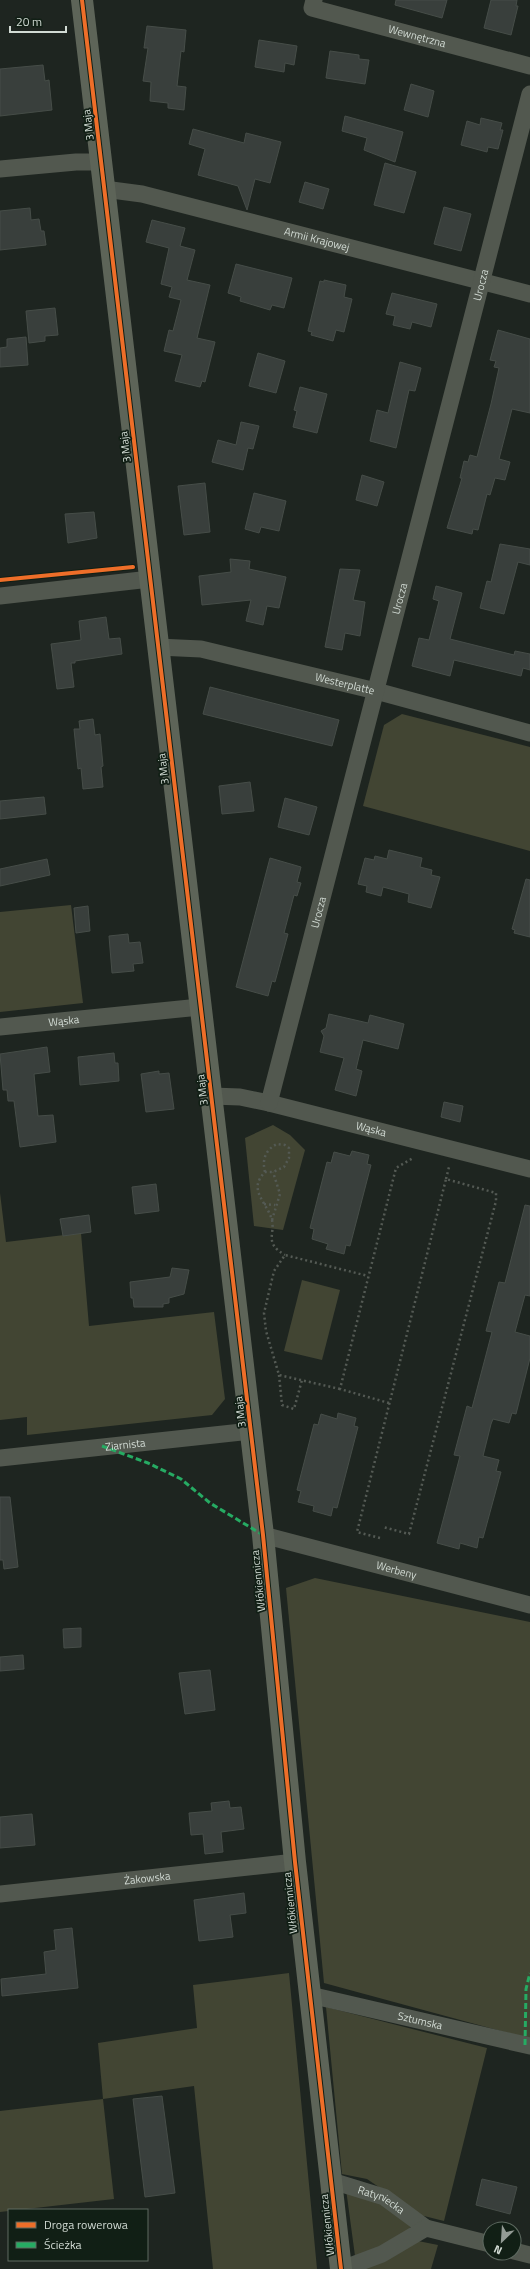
<svg xmlns="http://www.w3.org/2000/svg" width="530" height="2269" viewBox="0 0 530 2269" font-family="'Titillium Web',sans-serif">
	<rect width="100%" height="100%" fill="#1e2520"/>
	<g fill="#424533">
		<path d="M402 714 530 747V851L363 806 384 725Z"/>
		<path d="M71 905 83 1003 0 1012V912Z"/>
		<path d="M273 1125 290 1135 305 1150 283 1230 254 1226 245 1138Z"/>
		<path d="M0 1193 6 1242 81 1233 89 1326 214 1312 225 1399 212 1415 27 1435V1417L0 1420Z"/>
		<path d="M302 1280 340 1290 322 1360 284 1351Z"/>
		<path d="M315 1578 530 1622V2039L324 1983 286 1588Z"/>
		<path d="M289 1973 317 2269H213L194 2086 103 2099 114 2199 0 2212V2111L103 2099 98 2043 197 2028 193 1985Z"/>
		<path d="M326 2007 487 2048 444 2221 420 2215 367 2179 342 2174Z"/>
		<path d="M346 2189 381 2202 412 2225C400 2243 375 2249 355 2256Z"/>
		<path d="M418 2241 438 2245 431 2269H364Z"/>
	</g>
	<g fill="#393f3c" stroke="#464d48">
		<path d="M396 0H447L442 18 395 5Z"/>
		<path d="M491 0H517L516 6H518L511 35 484 28Z"/>
		<path d="M147 26 186 30 184 52 181 51 177 86 186 87 184 110 168 108V103L150 101 151 82 143 81 148 48H144Z"/>
		<path d="M259 40 297 46 294 65 285 63 284 72 255 67Z"/>
		<path d="M330 51 359 55V59L369 60 365 84 326 78Z"/>
		<path d="M43 65 45 81 49 80 52 110 0 116V69Z"/>
		<path d="M411 84 434 91 428 117 404 110Z"/>
		<path d="M345 116 403 132 395 162 364 150 367 138 342 131Z"/>
		<path d="M481 118 502 123 500 130H503L498 149 488 147 487 152 461 145 467 121 480 125Z"/>
		<path d="M193 129 244 143 246 133 281 142 270 183 255 179 247 210 238 186 198 175 205 149 189 144Z"/>
		<path d="M385 163 416 172 404 213 374 205Z"/>
		<path d="M305 182 329 189 323 209 299 202Z"/>
		<path d="M444 207 471 214 461 251 434 244Z"/>
		<path d="M30 208 31 220 39 219 41 231H44L46 245 0 250V211Z"/>
		<path d="M152 220 185 228 180 246 195 250 187 280 210 285 197 338 215 342 205 382 202 381 200 387 175 381 182 355 164 351 169 330 173 331 181 300 169 297 172 287 161 284 169 248 146 242Z"/>
		<path d="M236 264 292 278 284 308 272 305 270 310 240 301 241 297 228 293Z"/>
		<path d="M324 280 346 285 344 297 352 299 344 332 336 330 333 341 311 335 312 332 308 331 320 281 324 282Z"/>
		<path d="M392 293 437 304 431 327 412 322 410 329 393 325 395 316 386 314Z"/>
		<path d="M55 308 58 335 45 336V341L29 343 26 311Z"/>
		<path d="M498 330 530 339V413L512 409 499 459 510 462 505 480 495 478 490 495 487 494 478 530 473 529 472 534 447 528 462 478H460L464 461 468 462 470 455 477 457 491 404 499 368 494 367 496 361 490 360Z"/>
		<path d="M26 337 28 365 0 367V348L7 347V339Z"/>
		<path d="M258 353 285 361 276 393 249 386Z"/>
		<path d="M400 362 421 368 415 391 409 390 396 448 370 441 377 410 388 413Z"/>
		<path d="M300 387 327 394 317 433 293 427 297 411 294 410Z"/>
		<path d="M241 422 259 426 253 449 248 448 243 470 212 462 218 440 236 445Z"/>
		<path d="M362 475 384 482 377 506 356 500Z"/>
		<path d="M205 483 210 532 184 535 178 486Z"/>
		<path d="M254 493 286 501 279 531 261 527 259 533 245 529Z"/>
		<path d="M94 512 97 538 68 543 65 514Z"/>
		<path d="M500 544 530 549V565L518 562 504 614 480 608 487 581 491 582Z"/>
		<path d="M230 559 250 561 249 569 286 577 279 608 267 606 263 625 246 621 251 600 202 605 199 576 231 572Z"/>
		<path d="M340 569 360 570 353 600 365 602 360 636 345 633 342 650 325 647Z"/>
		<path d="M436 586 462 593 450 639 514 655 515 651 530 654V670L523 668 521 676 454 660 450 676 412 666 419 638 429 640 439 601 433 599Z"/>
		<path d="M106 617 109 639 120 638 122 654 75 661V663H71L74 687 57 689 51 644 81 640 79 621Z"/>
		<path d="M210 687 339 720 332 746 203 714Z"/>
		<path d="M93 719 95 735 100 734 103 766 101 767 103 787 83 789 81 768 78 769 74 729H80L79 721Z"/>
		<path d="M250 782 254 811 222 814 219 786Z"/>
		<path d="M44 797 46 814 0 819V801Z"/>
		<path d="M285 798 317 807 309 835 278 827Z"/>
		<path d="M389 850 422 858 420 867 432 870 431 875 440 877 431 908 408 902 409 894 383 887 381 896 366 892 367 886 358 884 365 858 374 860 375 856 387 859Z"/>
		<path d="M270 858 301 867 297 882 301 883 297 896 294 895 284 933 288 934 275 982 272 981 268 996 236 987Z"/>
		<path d="M47 859 50 875 0 886V869Z"/>
		<path d="M526 879 530 880V937L514 933 515 930 512 929Z"/>
		<path d="M88 906 90 931 76 933 74 908Z"/>
		<path d="M128 934 129 943 140 942 143 963 133 964 134 971 112 973 109 936Z"/>
		<path d="M329 1014 368 1023 370 1015 404 1024 398 1049 363 1040 356 1069 362 1071 356 1096 335 1090 344 1058 320 1052 324 1036 321 1031 326 1028Z"/>
		<path d="M47 1047 50 1072 34 1074 38 1116 53 1115 56 1142 20 1147 14 1101H8L7 1090H3L0 1054Z"/>
		<path d="M114 1053 115 1063H118L119 1081 80 1085 78 1057Z"/>
		<path d="M159 1071V1074L169 1073 174 1109 146 1112 141 1074Z"/>
		<path d="M444 1102 463 1106 460 1122 441 1117Z"/>
		<path d="M352 1151 369 1155 367 1164 371 1165 350 1246 346 1245 344 1254 326 1249 328 1244 312 1239 314 1229 310 1228 327 1162 331 1163 334 1152 350 1156Z"/>
		<path d="M156 1184 159 1211 135 1214 132 1187Z"/>
		<path d="M525 1205 530 1206V1296L525 1295 515 1332 530 1336V1358L516 1414 512 1413 509 1423 493 1419 491 1424 483 1456 499 1460 496 1471 501 1472 483 1538 479 1537 477 1548 460 1543 459 1549 437 1543 460 1456 454 1455 467 1406 472 1408 492 1332 486 1331 499 1282 505 1283Z"/>
		<path d="M89 1215 91 1232 63 1236 60 1219Z"/>
		<path d="M172 1268 189 1270 184 1294 169 1298V1303L163 1304V1307H134L133 1298H131L130 1282 170 1277Z"/>
		<path d="M338 1413 356 1418 354 1426 358 1427 337 1508 333 1507 331 1516 313 1511 314 1506 298 1502 301 1491 297 1490 314 1424 318 1425 321 1414 337 1419Z"/>
		<path d="M0 1497H10L18 1567 4 1569 3 1560H0Z"/>
		<path d="M81 1628V1647L64 1648 63 1629Z"/>
		<path d="M23 1655 24 1669 0 1671V1657Z"/>
		<path d="M210 1670 215 1710 185 1714 179 1673Z"/>
		<path d="M229 1801 230 1808 241 1807 244 1829 221 1832 223 1852 205 1854 203 1834 191 1835 189 1813 212 1811 211 1803Z"/>
		<path d="M32 1814 35 1845 0 1848V1817Z"/>
		<path d="M244 1893 246 1913 230 1915 233 1937 199 1941 194 1900Z"/>
		<path d="M72 1928 78 1988 2 1996 1 1979 46 1974 44 1952 56 1950 54 1930Z"/>
		<path d="M162 2096 175 2193 145 2197 133 2099Z"/>
		<path d="M482 2179 517 2187 510 2214 476 2205Z"/>
	</g>
	<g fill="none" stroke-linecap="round" stroke-linejoin="round">
		<g stroke="#545a54" stroke-width="2.5" stroke-dasharray="2 3" stroke-linecap="butt">
			<path d="M265 1172C262 1160 265 1150 277 1144L285 1145 289 1148V1158L284 1167 273 1172H265C247 1190 267 1202 272 1220 275 1235 264 1243 285 1255"/>
			<path d="M446 1179 449 1167"/>
			<path d="M264 1204 275 1205"/>
			<path d="M272 1220 280 1194 273 1172"/>
			<path d="M279 1375 282 1405 294 1409 302 1380"/>
			<path d="M340 1389 279 1375 266 1331 264 1313 274 1271 285 1255 368 1276"/>
			<path d="M389 1403 340 1389 396 1168 413 1158"/>
			<path d="M380 1538 357 1532 446 1179 496 1193V1201L409 1534 383 1527"/>
		</g>
		<g stroke="#52584f" stroke-width="17">
			<path id="s1" d="M314 0 312 8 530 66"/>
			<path d="M0 169 76 162H101"/>
			<path id="s2" d="M104 189 142 194 530 294"/>
			<path d="M0 596 150 579"/>
			<path id="s3" d="M158 647 201 649 376 691 530 733"/>
			<path id="s4" d="M0 1027 200 1007"/>
			<path id="s5" d="M212 1096 240 1097 269 1103 530 1169"/>
			<path id="s6" d="M269 1103 530 94"/>
			<path id="s7" d="M0 1458 251 1431"/>
			<path id="s8" d="M263 1535 530 1605"/>
			<path id="s9" d="M0 1894 295 1862"/>
			<path id="s10" d="M310 1995 530 2046"/>
			<path id="s11" d="M332 2181 384 2197 426 2228"/>
			<path d="M514 2251 530 2255"/>
			<path d="M342 2269 382 2254 426 2228 490 2244"/>
		</g>
		<path stroke="#5d6458" stroke-width="22" d="M82 0 263 1535 295 1862 341 2269"/>
		<g stroke="#26ab63" stroke-width="3" stroke-dasharray="6 3" stroke-linecap="butt">
			<path d="M102 1446 148 1463 181 1479 210 1503 263 1535"/>
			<path d="M525 2045 526 1989 530 1973"/>
		</g>
		<defs>
			<g id="cycleway">
				<path d="M82 0 263 1535 295 1862 341 2269"/>
				<path d="M0 580 133 567"/>
			</g>
		</defs>
		<use href="#cycleway" stroke="#111f15" stroke-width="6"/>
		<use href="#cycleway" stroke="#ee6e29" stroke-width="4"/>
	</g>
	<g text-anchor="middle" dominant-baseline="central" stroke-width="3.5" stroke-linejoin="round" paint-order="stroke">
		<g font-size="11" fill="#d2dbd4" stroke="#111f15">
			<text stroke="none"><textPath href="#s1" startOffset="117">Wewnętrzna</textPath></text>
			<text transform="translate(88 125) rotate(-97)">3 Maja</text>
			<text stroke="none"><textPath href="#s2" startOffset="219">Armii Krajowej</textPath></text>
			<text stroke="none"><textPath href="#s6" startOffset="845">Urocza</textPath></text>
			<text transform="translate(125 447) rotate(-97)">3 Maja</text>
			<text stroke="none"><textPath href="#s6" startOffset="521">Urocza</textPath></text>
			<text stroke="none"><textPath href="#s3" startOffset="191">Westerplatte</textPath></text>
			<text transform="translate(163 769) rotate(-97)">3 Maja</text>
			<text stroke="none"><textPath href="#s6" startOffset="197">Urocza</textPath></text>
			<text stroke="none"><textPath href="#s4" startOffset="64">Wąska</textPath></text>
			<text transform="translate(202 1090) rotate(-97)">3 Maja</text>
			<text stroke="none"><textPath href="#s5" startOffset="163">Wąska</textPath></text>
			<text transform="translate(240 1412) rotate(-97)">3 Maja</text>
			<text stroke="none"><textPath href="#s7" startOffset="126">Ziarnista</textPath></text>
			<text stroke="none"><textPath href="#s8" startOffset="138">Werbeny</textPath></text>
			<text transform="translate(258 1581) rotate(-96)">Włókiennicza</text>
			<text stroke="none"><textPath href="#s9" startOffset="148">Żakowska</textPath></text>
			<text transform="translate(290 1903) rotate(-96)">Włókiennicza</text>
			<text stroke="none"><textPath href="#s10" startOffset="113">Sztumska</textPath></text>
			<text stroke="none"><textPath href="#s11" startOffset="53">Ratyniecka</textPath></text>
			<text transform="translate(327 2225) rotate(-96)">Włókiennicza</text>
		</g>
	</g>
	<rect x="8" y="2209" width="140" height="52" fill="#111f15" stroke="#5e6a61"/>
	<rect x="16" y="2222" width="20" height="6" fill="#ee6e29" stroke="#5e6a61"/>
	<text x="44" y="2229" font-size="12" fill="#d2dbd4">Droga rowerowa</text>
	<rect x="16" y="2242" width="20" height="6" fill="#26ab63" stroke="#5e6a61"/>
	<text x="44" y="2249" font-size="12" fill="#d2dbd4">Ścieżka</text>
	<g transform="translate(502 2241) rotate(205)"><circle r="19" fill="#111f15" stroke="#5e6a61"/>
	<path d="M0-3L7 15L0 10L-7 15Z" fill="#939b95"/>
	<text y="-6" font-size="11" font-weight="bold" text-anchor="middle" fill="#d2dbd4">N</text>
	</g>
	<path d="M10 26v6h56v-6" fill="none" stroke="#d2dbd4" stroke-width="2"/>
	<text x="16" y="26" font-size="12" fill="#d2dbd4" stroke="#111f15" stroke-width="3" paint-order="stroke">20 m</text>
</svg>
